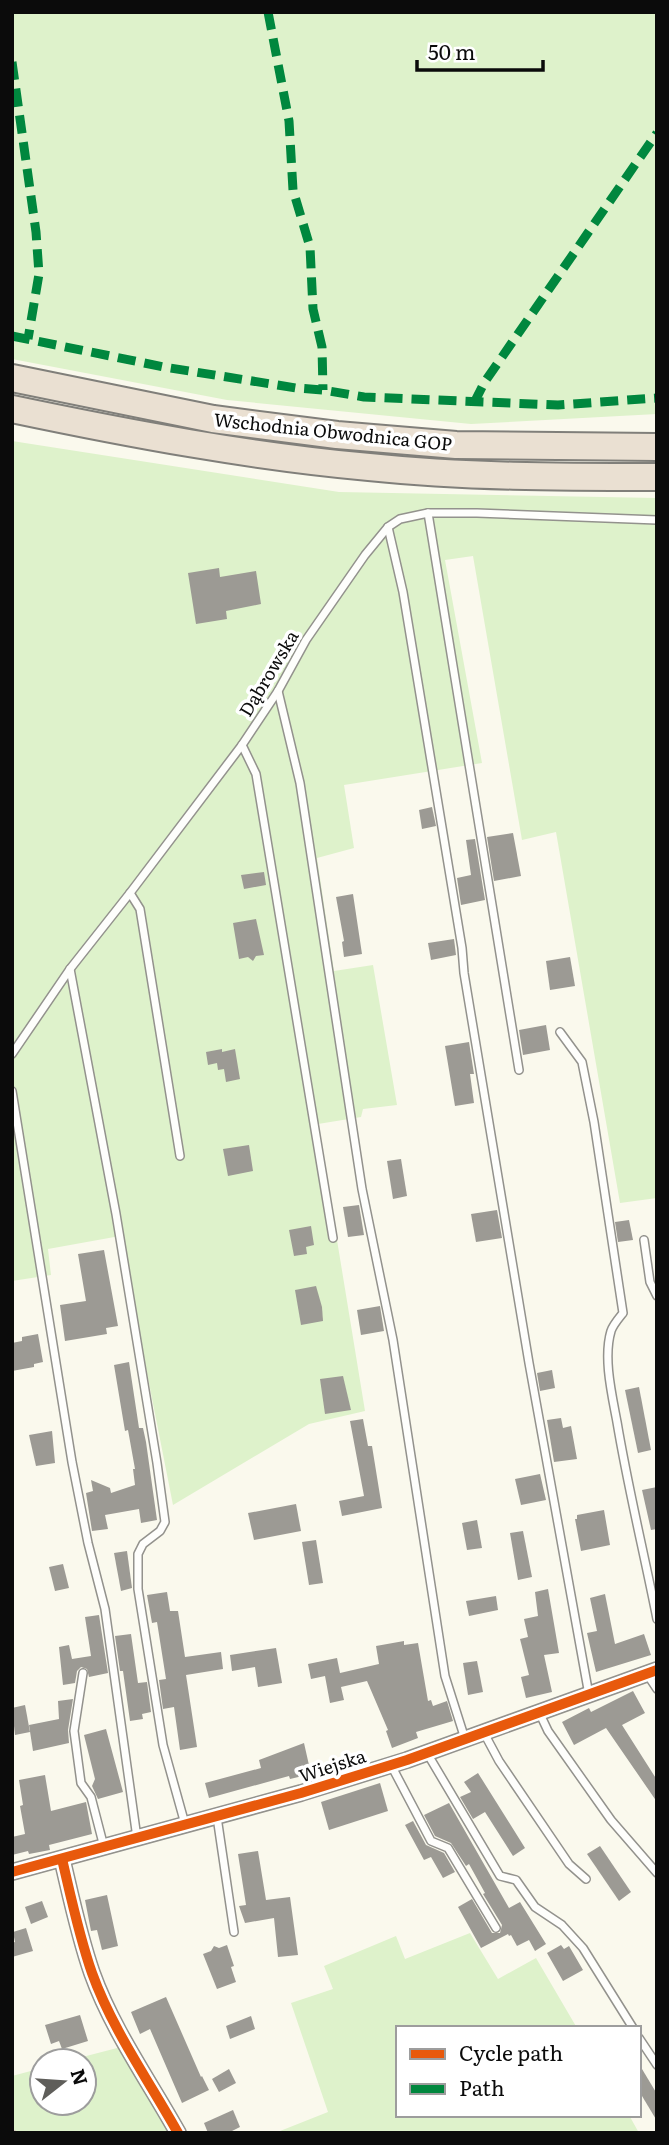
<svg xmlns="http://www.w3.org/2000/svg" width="669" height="2145" viewBox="0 0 669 2145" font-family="Literata,serif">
	<rect width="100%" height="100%" fill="#faf9ed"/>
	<g fill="#def2cb">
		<path d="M12 12H657V414L471 424 227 400 12 359Z"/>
		<path d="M12 441 339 492 657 498V1198L620 1203 556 832 522 840 473 556 445 560 482 763 344 785 354 848 317 858 334 971 373 965 397 1105 363 1109 361 1117 318 1124 365 1411 309 1424 173 1505 120 1236 48 1249 51 1275 12 1281Z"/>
		<path d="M470 1933 498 1979 536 1958 577 2028H398V2115H629L639 2133H275L328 2112 291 2003 333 1989 324 1966 396 1936 405 1959Z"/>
		<path d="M121 2047 169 2133H12V2076L42 2068V2103H84V2061H67Z"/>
	</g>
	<g fill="#9c9a94">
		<path d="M219 568 220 577 256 571 261 604 226 611 227 619 196 624 188 573Z"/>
		<path d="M432 807 436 826 422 829 419 810Z"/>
		<path d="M513 833 521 876 494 881 487 837Z"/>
		<path d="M475 839 485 900 461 905 457 878 471 875 466 840Z"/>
		<path d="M264 872 266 885 244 889 241 875Z"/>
		<path d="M353 894 362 954 344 957 342 942 344 941 336 897Z"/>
		<path d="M256 919 264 955 256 956 253 961 248 957 239 959 233 923Z"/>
		<path d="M454 939 456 955 431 960 428 943Z"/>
		<path d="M570 957 575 986 550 990 546 961Z"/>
		<path d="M546 1025 550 1050 523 1055 519 1030Z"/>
		<path d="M469 1042 474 1074H470L474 1103 455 1106 445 1046Z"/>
		<path d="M222 1049V1052L235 1049 240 1079 226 1082 224 1069 218 1070 217 1063 208 1065 206 1052Z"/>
		<path d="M249 1145 253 1171 228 1176 223 1149Z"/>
		<path d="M401 1159 407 1196 393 1199 387 1161Z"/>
		<path d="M359 1205 364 1235 348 1237 343 1207Z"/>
		<path d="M497 1210 502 1238 476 1242 471 1214Z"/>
		<path d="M629 1220 633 1240 618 1242 615 1222Z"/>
		<path d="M311 1226 314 1245 306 1247 307 1254 294 1256 289 1230Z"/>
		<path d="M104 1250 118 1326 106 1328 107 1334 65 1341 60 1305 86 1301 78 1254Z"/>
		<path d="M316 1286 322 1307 323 1321 301 1325 295 1290Z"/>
		<path d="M380 1306 384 1331 361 1335 357 1310Z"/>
		<path d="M38 1334 43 1362 34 1364V1367L12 1371V1343L22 1341V1337Z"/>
		<path d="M129 1362 139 1428H143L146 1442 157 1520 141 1523 139 1509 105 1515 108 1529 92 1531 86 1493 93 1491 91 1480 110 1488 111 1493 135 1485 133 1469H135L128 1430 125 1431 114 1365Z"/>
		<path d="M552 1370 555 1388 540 1391 537 1373Z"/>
		<path d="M343 1376 351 1410 325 1414 320 1379Z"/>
		<path d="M639 1387 651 1450 638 1453 625 1390Z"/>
		<path d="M561 1418 563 1428 571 1426 577 1459 554 1462 547 1420Z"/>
		<path d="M363 1419 368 1446H372L382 1508 342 1516 339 1501 364 1496 350 1421Z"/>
		<path d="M52 1431 55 1463 36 1466 29 1435Z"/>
		<path d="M540 1474 546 1500 521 1505 515 1479Z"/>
		<path d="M657 1487V1529L651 1530 642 1490Z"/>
		<path d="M296 1504 301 1531 254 1540 248 1513Z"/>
		<path d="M604 1510 610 1545 581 1551 575 1519H577V1515Z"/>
		<path d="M477 1520 482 1548 467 1550 462 1523Z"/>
		<path d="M523 1531 532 1577 518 1580 510 1533Z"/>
		<path d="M316 1540 323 1583 309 1585 302 1542Z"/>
		<path d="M127 1551 132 1588 121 1591 114 1553Z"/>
		<path d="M63 1564 69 1588 55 1591 49 1567Z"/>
		<path d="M548 1589 559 1653 544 1655 552 1692 526 1698 521 1677 529 1675 520 1639 528 1637 524 1619 538 1616 535 1592Z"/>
		<path d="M167 1592 170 1611H178L185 1657 221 1652 223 1669 186 1675 197 1747 180 1750 174 1707 163 1709 159 1680 166 1679 157 1622 152 1623 147 1595Z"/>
		<path d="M605 1594 615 1644 644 1634 651 1655 596 1672 587 1633 597 1631 590 1598Z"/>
		<path d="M496 1596 498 1610 469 1616 466 1601Z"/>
		<path d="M99 1615 108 1673 89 1677 87 1669 81 1667 77 1671 75 1683 63 1685 59 1647 69 1645 72 1659 91 1656 85 1617Z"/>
		<path d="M131 1634 138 1683 147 1682 151 1712 142 1714 143 1719 130 1721 123 1671H120L115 1636Z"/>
		<path d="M404 1641V1645L418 1643 428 1701 431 1700 433 1706 447 1701 453 1721 416 1732 418 1738 392 1748 386 1731 388 1730 367 1681 341 1687 344 1700 330 1703 325 1676 311 1679 308 1664 337 1658 340 1673 379 1664 376 1646Z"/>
		<path d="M276 1648 282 1683 258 1687 255 1667 232 1671 230 1655Z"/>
		<path d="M477 1661 483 1692 468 1695 463 1663Z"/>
		<path d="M633 1691 645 1713 622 1725 657 1780V1802L606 1728 574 1745 562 1722 589 1708 591 1712Z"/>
		<path d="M73 1699 68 1730 69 1743 33 1751 29 1725 59 1719 58 1701Z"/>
		<path d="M25 1705 30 1732 15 1735 12 1708Z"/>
		<path d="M106 1729 123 1792 98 1799 92 1786 95 1779 84 1735Z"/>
		<path d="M304 1743 311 1774 290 1779 289 1776 209 1798 205 1783 261 1768 259 1760Z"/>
		<path d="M478 1773 525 1848 513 1856 485 1812 473 1819 460 1797 471 1792 464 1782Z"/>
		<path d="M45 1775 51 1811 86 1802 92 1834 49 1845 50 1850 29 1854 28 1851 12 1855V1837L25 1834 20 1806 23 1805 19 1780Z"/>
		<path d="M380 1783 388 1811 329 1830 321 1802Z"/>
		<path d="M449 1803 509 1908 520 1902 546 1944 535 1951 529 1940 517 1946 511 1935 509 1936 508 1934 481 1948 458 1907 472 1899 492 1933H500L502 1925 483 1894 485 1893 469 1864 466 1866 451 1843 435 1836 424 1815Z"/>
		<path d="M413 1821 426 1845 444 1853 455 1872 443 1878 431 1857 424 1860 405 1825Z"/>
		<path d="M600 1846 631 1892 619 1901 587 1854Z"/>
		<path d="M258 1851 266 1900 290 1897 298 1955 278 1957 274 1918 245 1923 239 1906 246 1905 238 1854Z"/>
		<path d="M107 1895 118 1946 102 1950 97 1930 91 1931 85 1900Z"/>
		<path d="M42 1901 48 1917 31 1924 25 1907Z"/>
		<path d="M26 1928 33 1951 12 1957V1943L15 1942 13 1932Z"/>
		<path d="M227 1945 234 1966 231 1967 236 1982 217 1989 203 1954 211 1951 214 1946 219 1948Z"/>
		<path d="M561 1945 564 1949 569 1946 583 1970 563 1981 547 1953Z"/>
		<path d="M166 1997 201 2077 202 2076 209 2090 182 2103 150 2029 140 2034 131 2012Z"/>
		<path d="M80 2015 88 2041 62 2049 59 2041 51 2044 45 2025Z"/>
		<path d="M251 2016 255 2029 230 2039 226 2026Z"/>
		<path d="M639 2064 657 2094V2121L639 2091Z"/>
		<path d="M229 2069 236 2083 219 2092 212 2079Z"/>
		<path d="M233 2110 240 2127 228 2133H208L204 2123Z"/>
	</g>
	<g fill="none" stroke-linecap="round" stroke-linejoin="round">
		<defs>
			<g id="service">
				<path d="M428 513 519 1070"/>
				<path d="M388 527 403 592 462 948 464 973 529 1363 589 1695"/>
				<path d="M278 691 300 783 362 1189 393 1340 445 1676 465 1739"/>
				<path d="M242 745 256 774 333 1238"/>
				<path d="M130 893 140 909 180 1156"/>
				<path d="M70 969 116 1214 157 1463 165 1522 160 1531 143 1544 138 1554V1589L163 1745 185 1824"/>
				<path d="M560 1032 582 1062 594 1122 623 1313C619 1318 613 1325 611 1331 603 1358 612 1395 617 1422 628 1488 644 1553 657 1619"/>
				<path d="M12 1054 70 969 130 893 242 745 278 691 306 640 365 555 388 527 400 519 428 513H477L657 520"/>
				<path d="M12 1091 72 1462 88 1543 105 1609 137 1838"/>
				<path d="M644 1240 650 1282 657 1296"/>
				<path d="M83 1673 74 1731 81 1783 91 1797 104 1847"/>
				<path d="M647 1674 657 1689"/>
				<path d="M539 1712 548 1731 611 1820 657 1873"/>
				<path d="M484 1733 499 1761 569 1864 586 1879"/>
				<path d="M427 1753 500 1876 516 1880 535 1907 562 1925 583 1948 633 2028"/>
				<path d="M391 1765 431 1841 448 1848 496 1928"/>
				<path d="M217 1817 234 1932"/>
				<path d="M639 2038 657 2065"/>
			</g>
			<g id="minor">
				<path d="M62 1859C71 1897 79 1936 92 1973 112 2029 149 2081 178 2133"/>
				<path d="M12 1872 301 1793 407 1760 657 1670"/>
			</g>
			<g id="motorway">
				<path d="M12 378 213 419 337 435 456 445 657 447"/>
				<path d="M12 409C131 434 249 456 369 467 465 477 561 477 657 477"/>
			</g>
		</defs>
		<use href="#service" stroke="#93928d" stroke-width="10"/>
		<use href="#minor" stroke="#93928d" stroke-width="18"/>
		<use href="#motorway" stroke="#807f7a" stroke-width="30"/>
		<use href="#service" stroke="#fefefc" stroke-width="7"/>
		<use href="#minor" stroke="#fefefc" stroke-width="14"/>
		<use href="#motorway" stroke="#eae0d2" stroke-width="26"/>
		<path stroke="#d7c3c1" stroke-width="2" d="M12 2130 18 2133"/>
		<g stroke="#00873e" stroke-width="9" stroke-dasharray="18 9" stroke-linecap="butt">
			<path d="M268 12 289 121 293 190 310 247 313 309 322 347 323 390"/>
			<path d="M12 62 36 232 39 274 28 339"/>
			<path d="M12 336 164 367 296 388 323 390 364 397 558 405 657 398"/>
			<path d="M474 403 484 383 657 133"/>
		</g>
		<defs>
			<g id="cycleway">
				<path d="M62 1859C71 1897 79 1936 92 1973 112 2029 149 2081 178 2133"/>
				<path d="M12 1872 301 1793 407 1760 657 1670"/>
			</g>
		</defs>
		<use href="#cycleway" stroke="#fff" stroke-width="15"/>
		<use href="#cycleway" stroke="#e8590c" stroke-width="10"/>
	</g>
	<g text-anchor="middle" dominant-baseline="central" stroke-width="7" stroke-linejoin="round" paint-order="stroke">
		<g font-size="18" fill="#0b0b0b" stroke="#fff">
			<text transform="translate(333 431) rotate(6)">Wschodnia Obwodnica GOP</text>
			<text transform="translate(268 673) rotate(-59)">Dąbrowska</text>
			<text transform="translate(332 1765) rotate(-18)">Wiejska</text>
		</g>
	</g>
	<rect width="669" height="2145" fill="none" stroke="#0b0b0b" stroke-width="28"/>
	<rect x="396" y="2026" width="245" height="91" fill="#ffffff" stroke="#9d9d9d" stroke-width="2"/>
	<rect x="410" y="2049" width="35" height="10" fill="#e8590c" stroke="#9d9d9d" stroke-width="2"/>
	<text x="459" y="2061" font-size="21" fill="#0b0b0b">Cycle path</text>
	<rect x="410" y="2084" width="35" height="10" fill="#00873e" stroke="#9d9d9d" stroke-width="2"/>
	<text x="459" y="2096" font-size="21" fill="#0b0b0b">Path</text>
	<g transform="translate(63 2082) rotate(73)"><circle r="33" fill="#ffffff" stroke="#9d9d9d" stroke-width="2"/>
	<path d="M0-5L12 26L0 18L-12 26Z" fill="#5f5e5a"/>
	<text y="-10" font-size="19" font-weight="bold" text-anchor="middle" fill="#0b0b0b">N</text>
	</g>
	<path d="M417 60v10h126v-10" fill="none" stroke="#0b0b0b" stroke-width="3.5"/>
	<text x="428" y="60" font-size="21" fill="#0b0b0b" stroke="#ffffff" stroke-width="5" paint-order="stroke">50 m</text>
</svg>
